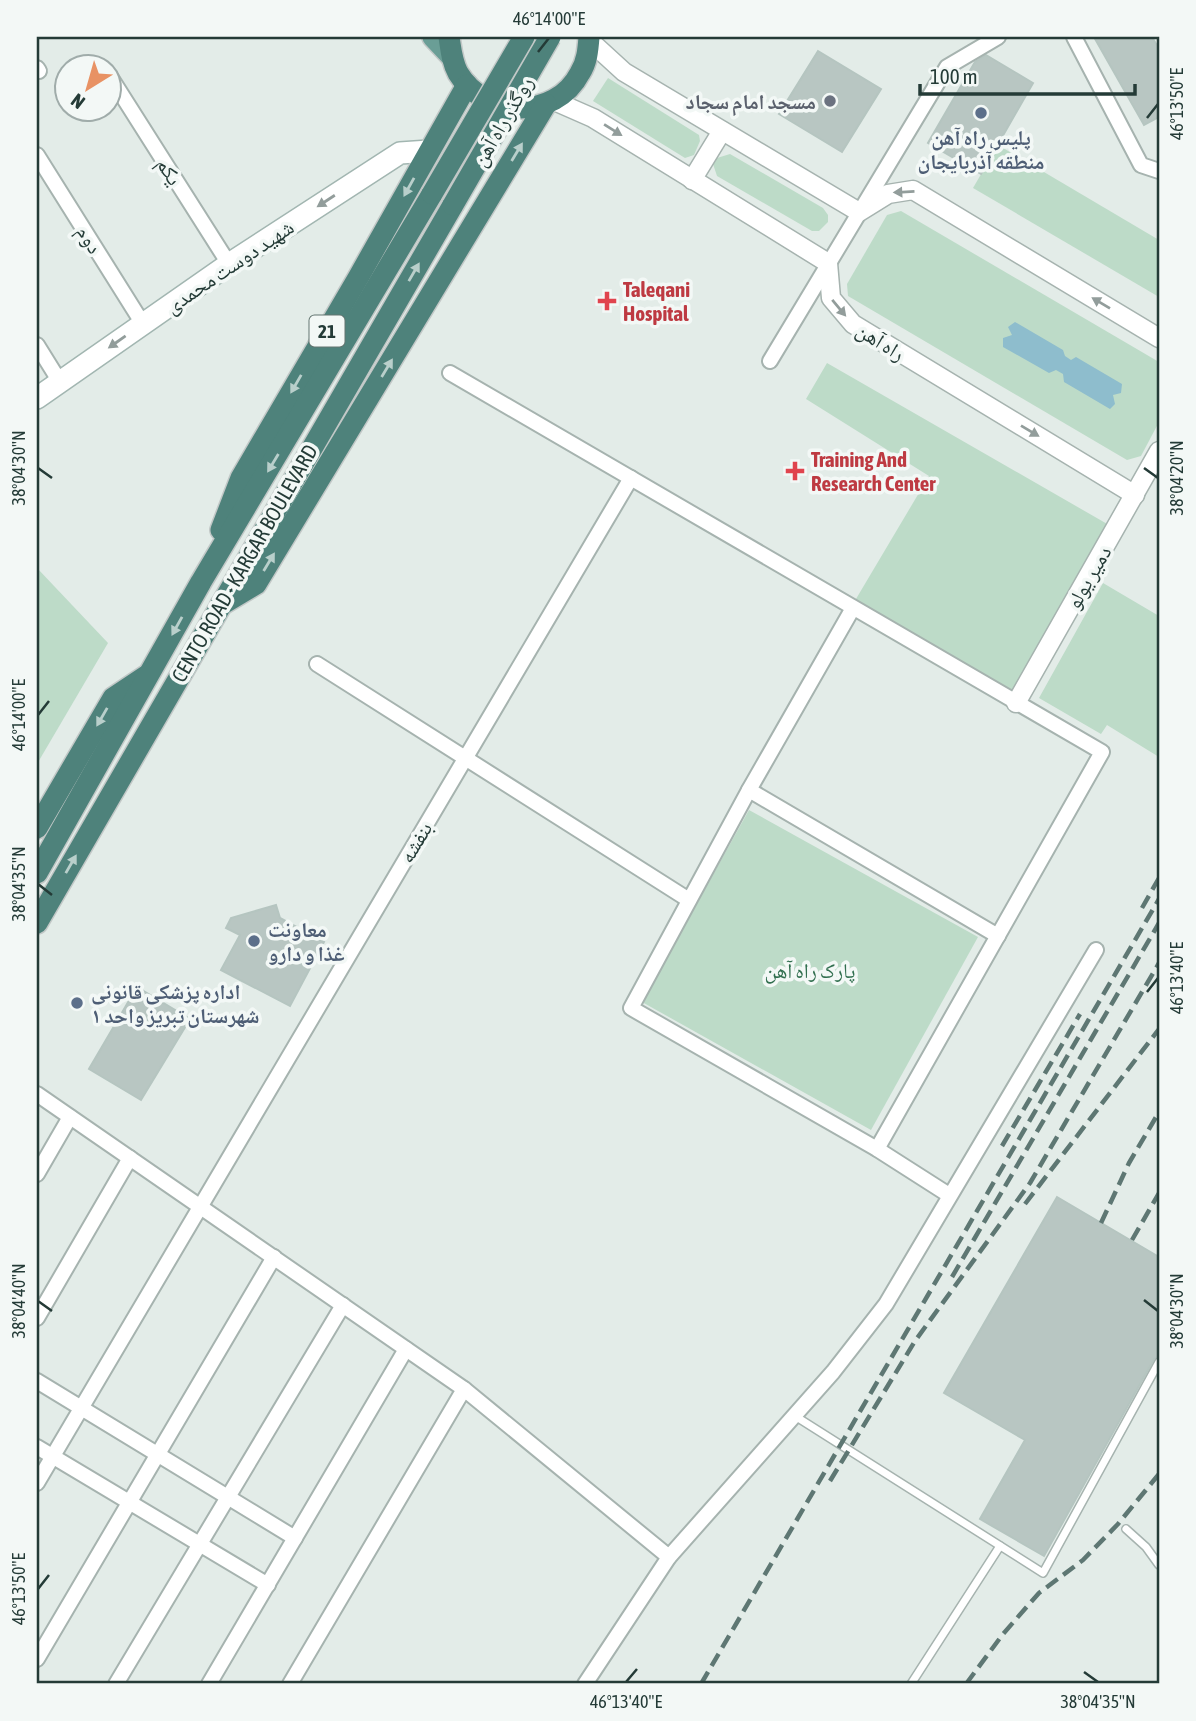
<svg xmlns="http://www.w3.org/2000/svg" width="1196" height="1721" viewBox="0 0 1196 1721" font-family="'Asap Condensed','Noto Naskh Arabic',sans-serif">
	<rect width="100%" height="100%" fill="#e3ece8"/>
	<g fill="#bddbc8">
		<path d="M608 78 699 135 700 141 694 155 685 158 593 101Z"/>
		<path d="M998 145 1159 240V297L973 188Z"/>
		<path d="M730 154 823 208 828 215V222L819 231H812L717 176 713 164 717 158Z"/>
		<path d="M901 211 1159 362V422L1141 456 1127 460 848 296 847 284 887 215Z"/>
		<path d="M827 363 1109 525 1014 696 853 604 929 476 806 399Z"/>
		<path d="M37 568 108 643 37 764Z"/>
		<path d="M1103 583 1159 616V757L1107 725 1101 734 1039 698Z"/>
		<path d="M749 810 978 937 871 1130 642 1002Z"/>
	</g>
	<path fill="#8ebdcd" d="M1015 322 1063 350 1065 356 1071 360 1076 357 1122 384 1121 393 1113 395 1115 404 1110 409 1064 382 1063 374 1056 370 1049 373 1003 347V338L1012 335 1008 327Z"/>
	<g fill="#b8c6c2" stroke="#b5c5c0" stroke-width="2">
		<path d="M1094 37H1152L1159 49V117L1144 125Z"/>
		<path d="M818 51 881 89 842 152 779 114Z"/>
		<path d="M986 55 1033 83 981 174 928 143 975 62Z"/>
		<path d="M276 905 280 918 324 942 290 1006 221 970 240 935 226 928 231 918Z"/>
		<path d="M137 987 190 1019 141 1100 89 1069Z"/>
		<path d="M1057 1197 1159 1257V1356L1154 1359 1044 1556 980 1519 1025 1440 944 1393Z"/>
	</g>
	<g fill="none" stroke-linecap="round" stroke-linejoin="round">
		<defs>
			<g id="service">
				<path d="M795 1416 1043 1573 1159 1362"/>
				<path d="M1126 1529 1146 1547 1159 1565"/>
				<path d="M911 1684 1000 1546"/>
			</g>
			<g id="minor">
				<path d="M1074 37 1141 165 1159 171"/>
				<path d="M37 68 39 71"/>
				<path d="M111 78 229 264"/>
				<path d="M37 155 143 324"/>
				<path d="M37 345 60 382"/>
				<path d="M770 361 947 67 998 37"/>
				<path d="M450 373 1102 752 877 1149"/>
				<path d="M853 608 749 790 631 1008 877 1149 949 1195"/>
				<path d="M317 664 689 900"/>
				<path d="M749 790 998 936"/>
				<path d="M37 1094 464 1389 290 1684"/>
				<path d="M37 1174 70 1117"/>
				<path d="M37 1318 130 1158"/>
				<path d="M37 1381 295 1538"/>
				<path d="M464 1389 669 1557"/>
				<path d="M37 1447 268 1585"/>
				<path d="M37 1483 631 478"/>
				<path d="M37 1659 274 1257"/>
				<path d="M116 1684 343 1305"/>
				<path d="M209 1684 406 1349"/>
				<path d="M585 1684 669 1557 833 1372 886 1304 1096 950"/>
			</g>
			<g id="tertiary">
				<path d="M589 40 624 72 859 212 888 194 913 190 1159 338"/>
				<path d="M552 100 593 118 828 263 831 298 853 324 1135 495"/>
				<path d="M692 180 722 131"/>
				<path d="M1016 703 1159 451"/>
			</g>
			<path id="secondary" d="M37 398 229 264 400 153 429 151"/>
			<path id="primary" d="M433 37 451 56"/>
			<g id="trunk">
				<path d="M449 37C451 50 452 62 458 73 485 118 555 121 580 73 587 62 588 50 589 37"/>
				<path d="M221 530 241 478 358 278 467 85"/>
				<path d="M221 605 256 584 546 104"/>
				<path d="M37 828 113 698 146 676"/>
				<path d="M37 873 201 582 432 194"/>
				<path d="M37 923 453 205"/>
			</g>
		</defs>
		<use href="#service" stroke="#a6b3af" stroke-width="10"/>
		<use href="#minor" stroke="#a6b3af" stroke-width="18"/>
		<use href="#tertiary" stroke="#a6b3af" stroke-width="21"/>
		<use href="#secondary" stroke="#a2b6b1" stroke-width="24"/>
		<use href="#primary" stroke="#c2c8c7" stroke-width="24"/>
		<use href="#trunk" stroke="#c2c8c7" stroke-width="24"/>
		<use href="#service" stroke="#fff" stroke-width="7"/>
		<use href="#minor" stroke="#fff" stroke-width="14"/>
		<use href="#tertiary" stroke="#fff" stroke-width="18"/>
		<use href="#secondary" stroke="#fff" stroke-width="21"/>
		<use href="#primary" stroke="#6a9e96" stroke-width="21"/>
		<use href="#trunk" stroke="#4e827b" stroke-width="21"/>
		<g stroke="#5e7773" stroke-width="4.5" stroke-dasharray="14 7" stroke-linecap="butt">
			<path d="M1142 908 1159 878"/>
			<path d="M1002 1146 1080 1014"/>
			<path d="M1025 1204 1159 1029"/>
			<path d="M1101 1223 1129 1163 1159 1112"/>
			<path d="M1132 1240 1159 1193"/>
			<path d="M952 1277 1159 923"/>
			<path d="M830 1481 915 1341 1030 1183 1159 963"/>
			<path d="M701 1684 1159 899"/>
			<path d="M966 1684 1003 1634 1039 1593 1083 1560 1118 1524 1159 1474"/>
		</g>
		<defs>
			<g id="trunk-bridge">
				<path d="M432 194 524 37"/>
				<path d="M453 205 550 37"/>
			</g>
		</defs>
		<use href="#trunk-bridge" stroke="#c2c8c7" stroke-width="24" stroke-linecap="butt"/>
		<use href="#trunk-bridge" stroke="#4e827b" stroke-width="21"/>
	</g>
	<defs><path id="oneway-solid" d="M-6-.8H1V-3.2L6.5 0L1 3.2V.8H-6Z" transform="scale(1.75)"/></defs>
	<g fill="#929d9b">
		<use href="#oneway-solid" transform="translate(613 130) rotate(32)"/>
		<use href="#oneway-solid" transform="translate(904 192) rotate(177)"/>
		<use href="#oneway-solid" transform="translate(326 201) rotate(147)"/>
		<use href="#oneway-solid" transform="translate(1101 303) rotate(-149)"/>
		<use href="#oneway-solid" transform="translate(839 308) rotate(50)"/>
		<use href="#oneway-solid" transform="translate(117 342) rotate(145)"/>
		<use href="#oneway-solid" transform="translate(1030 431) rotate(31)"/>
	</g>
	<g fill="#b9cfcb">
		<use href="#oneway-solid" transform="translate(517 152) rotate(-59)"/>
		<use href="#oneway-solid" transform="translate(409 187) rotate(119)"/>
		<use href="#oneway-solid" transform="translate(414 272) rotate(-60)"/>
		<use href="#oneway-solid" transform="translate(387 368) rotate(-59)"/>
		<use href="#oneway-solid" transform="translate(296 384) rotate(120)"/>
		<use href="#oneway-solid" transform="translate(273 463) rotate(121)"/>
		<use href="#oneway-solid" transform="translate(269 562) rotate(-59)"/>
		<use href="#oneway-solid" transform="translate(177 626) rotate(119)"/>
		<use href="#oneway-solid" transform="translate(102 717) rotate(120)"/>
		<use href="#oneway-solid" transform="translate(71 864) rotate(-60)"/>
	</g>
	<path fill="none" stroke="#243b37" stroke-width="2.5" d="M538 52 549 38M1147 118 1158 104M38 468 52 478M1144 468 1158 478M38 715 49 701M38 884 52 895M1147 992 1158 978M1144 1300 1158 1311M38 1301 52 1311M38 1589 49 1575M1084 1672 1098 1682M626 1682 637 1669"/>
	<circle fill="#6b7280" stroke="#f3f8f6" stroke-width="2.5" cx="830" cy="101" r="7"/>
	<g fill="#5c6f8a" stroke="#f3f8f6" stroke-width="2.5">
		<circle cx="981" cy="113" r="7"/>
		<circle cx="254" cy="941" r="7"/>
		<circle cx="77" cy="1003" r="7"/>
	</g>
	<g fill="#e0444e" stroke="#f3f8f6" stroke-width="2.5">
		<path d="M603.5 290.5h7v7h7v7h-7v7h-7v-7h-7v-7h7z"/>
		<path d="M791.5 460.5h7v7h7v7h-7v7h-7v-7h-7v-7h7z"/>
	</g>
	<g text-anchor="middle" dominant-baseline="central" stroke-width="7" stroke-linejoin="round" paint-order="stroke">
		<rect fill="#f3f8f6" stroke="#627470" stroke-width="2" x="309.5" y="315.5" width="35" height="31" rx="5"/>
		<g font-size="19" font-weight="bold" fill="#243b37">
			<text x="327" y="331">21</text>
		</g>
		<g font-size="21" font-weight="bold" fill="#5b616d" stroke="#f3f8f6" text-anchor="end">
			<text x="816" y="101">مسجد امام سجاد</text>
		</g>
		<g font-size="21" fill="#243b37" stroke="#f3f8f6">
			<text transform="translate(502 121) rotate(-60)">روگذر راه آهن</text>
			<text transform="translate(170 171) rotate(58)">یکم</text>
			<text transform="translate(90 239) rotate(58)">دوم</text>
			<text transform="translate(229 266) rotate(-34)">شهید دوست محمدی</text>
			<text transform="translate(881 341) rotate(32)">راه آهن</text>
			<text transform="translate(244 563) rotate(-60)">CENTO ROAD - KARGAR BOULEVARD</text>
			<text transform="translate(1088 577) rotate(-60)">دمیر یولو</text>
			<text transform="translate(415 842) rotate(-59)">بنفشه</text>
		</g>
		<g font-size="21" font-weight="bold" fill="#4e5e75" stroke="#f3f8f6" text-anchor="start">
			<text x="981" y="137" text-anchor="middle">پلیس راه آهن<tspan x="981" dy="24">منطقه آذربایجان</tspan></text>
			<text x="268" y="929">معاونت<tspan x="268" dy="24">غذا و دارو</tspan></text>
			<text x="91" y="991">اداره پزشکی قانونی<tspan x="91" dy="24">شهرستان تبریز واحد ۱</tspan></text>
		</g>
		<g font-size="21" font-weight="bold" fill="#be3a42" stroke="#f3f8f6" text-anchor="start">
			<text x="623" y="289">Taleqani<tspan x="623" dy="24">Hospital</tspan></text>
			<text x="811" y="459">Training And<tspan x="811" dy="24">Research Center</tspan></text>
		</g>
		<g font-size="21" fill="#316f4f" stroke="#f3f8f6">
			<text x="810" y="970">پارک راه آهن</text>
		</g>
	</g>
	<rect width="1196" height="1721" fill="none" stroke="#f3f8f6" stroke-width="77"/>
	<g transform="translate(88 88) rotate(217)"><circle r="33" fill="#f3f8f6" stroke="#a0acaa" stroke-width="2"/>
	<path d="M0-5L12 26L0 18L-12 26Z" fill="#e89264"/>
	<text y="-10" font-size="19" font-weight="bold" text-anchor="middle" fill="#243b37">N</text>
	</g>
	<path d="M920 84v10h215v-10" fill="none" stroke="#243b37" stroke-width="3.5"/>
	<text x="930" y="84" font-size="21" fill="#243b37" stroke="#f3f8f6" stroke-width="5" paint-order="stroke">100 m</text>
	<rect x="38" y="38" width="1120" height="1644" fill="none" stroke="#243b37" stroke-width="2.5"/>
	<g font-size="18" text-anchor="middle" fill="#243b37">
		<text x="549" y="25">46°14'00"E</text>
		<text transform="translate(1177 104) rotate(-90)" y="6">46°13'50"E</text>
		<text transform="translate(19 468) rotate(-90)" y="6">38°04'30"N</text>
		<text transform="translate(1177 478) rotate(-90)" y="6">38°04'20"N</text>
		<text transform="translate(19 715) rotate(-90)" y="6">46°14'00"E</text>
		<text transform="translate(19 884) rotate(-90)" y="6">38°04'35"N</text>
		<text transform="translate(1177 978) rotate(-90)" y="6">46°13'40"E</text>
		<text transform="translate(19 1301) rotate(-90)" y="6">38°04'40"N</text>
		<text transform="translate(1177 1311) rotate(-90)" y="6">38°04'30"N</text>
		<text transform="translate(19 1589) rotate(-90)" y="6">46°13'50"E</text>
		<text x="626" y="1708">46°13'40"E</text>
		<text x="1098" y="1708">38°04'35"N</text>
	</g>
</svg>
